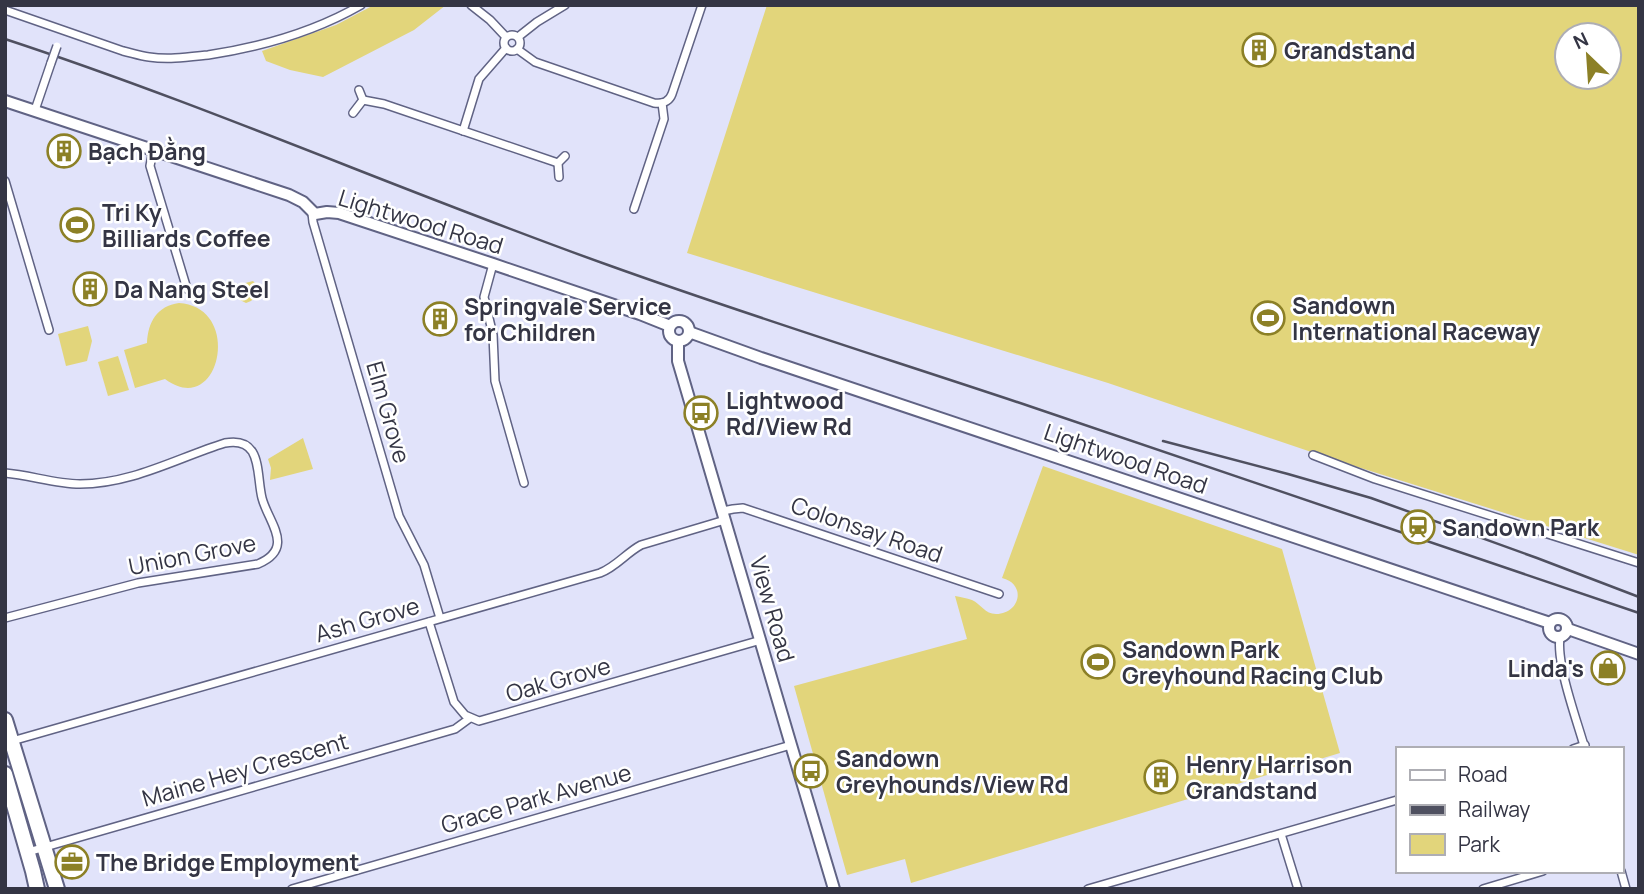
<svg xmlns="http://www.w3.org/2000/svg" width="1644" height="894" viewBox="0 0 1644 894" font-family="Manrope,sans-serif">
	<rect width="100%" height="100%" fill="#e1e3fa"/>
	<g fill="#e2d57b" fill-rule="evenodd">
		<path d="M374 5H446L414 30 323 77 290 70 266 61 262 51 336 25Z"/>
		<path d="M767 5H1639V555L1332 459 1108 383 687 253ZM1567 35H1609V77H1567Z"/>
		<path d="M253 281 256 284 258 294 251 301 246 303 238 299 234 286Z"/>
		<path d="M179 303C244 307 220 420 165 379L135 388 124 350 147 343C148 322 157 306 179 303Z"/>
		<path d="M88 326 92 341 87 361 66 366 58 334Z"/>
		<path d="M118 356 129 390 108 396 98 362Z"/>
		<path d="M303 438 313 469 270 480 271 468 268 459Z"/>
		<path d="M1043 466 1282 549 1340 753 911 883 905 859 847 875 794 686 967 639 955 596C960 597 967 598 972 600 981 604 985 614 996 614 1020 614 1027 584 1002 578Z"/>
	</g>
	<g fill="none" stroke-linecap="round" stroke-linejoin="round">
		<defs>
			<g id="street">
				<path d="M471 5 490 20 506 37"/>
				<path d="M5 10 123 51C132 53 140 56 149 57 169 60 189 57 208 55 261 47 314 32 361 5"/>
				<circle cx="512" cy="43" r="8"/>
				<path d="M518 37 537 22 565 5"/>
				<path d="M517 49 535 62 654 103C663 104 669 102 672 94L702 5"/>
				<path d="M363 100 384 104 558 163"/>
				<path d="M35 110 51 63"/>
				<path d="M353 113 363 100 359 90"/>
				<path d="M463 131 479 79 506 48"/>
				<path d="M153 150 150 166 187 289"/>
				<path d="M559 177 558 163 565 156"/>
				<path d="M5 181 49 330"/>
				<path d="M634 209 664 119 662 103"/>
				<path d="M312 213 313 222 399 516 424 565 440 618"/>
				<path d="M493 264 484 297 493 335 495 381 524 483"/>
				<path d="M1313 455 1375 479 1639 563"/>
				<path d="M5 473C30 475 55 484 80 484 132 484 177 458 225 443 263 436 256 474 262 498 268 522 296 548 258 564L138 583 5 618"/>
				<path d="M723 511 733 509 743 508 999 594"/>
				<path d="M429 622 454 702 465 715 479 721 761 640"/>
				<path d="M1560 637C1556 665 1577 720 1585 749"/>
				<path d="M12 741 600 573C616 567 626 553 641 545L725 520"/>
				<path d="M1573 749 1585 745"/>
				<path d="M1281 834 1298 889"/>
				<path d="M28 852 455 729 470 718"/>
				<path d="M1621 871 1626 889"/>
				<path d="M292 889 791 745"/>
				<path d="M1088 889 1397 800"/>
				<path d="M1483 889 1543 871"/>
			</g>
			<g id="secondary">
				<path d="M5 101 289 195 303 202 315 214 327 212 339 213 493 264 640 314 670 326"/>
				<circle cx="679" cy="331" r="10"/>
				<path d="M689 332 761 358 1550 623"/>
				<path d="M678 341V361L791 745 834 889"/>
				<circle cx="1558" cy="628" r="9"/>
				<path d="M1568 629 1639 654"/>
			</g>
			<g id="highway">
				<path d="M5 720 57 889"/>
				<path d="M5 774 33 871 37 889"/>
			</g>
		</defs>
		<use href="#street" stroke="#606384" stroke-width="10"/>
		<use href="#secondary" stroke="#606384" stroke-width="14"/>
		<use href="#highway" stroke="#606384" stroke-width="18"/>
		<use href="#street" stroke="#fff" stroke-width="7"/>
		<use href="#secondary" stroke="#fff" stroke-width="10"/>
		<use href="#highway" stroke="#fff" stroke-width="14"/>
		<g stroke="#4f5060" stroke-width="2.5">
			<path d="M5 39C209 106 406 193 608 265 747 315 888 359 1029 406 1232 474 1435 544 1639 613"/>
			<path d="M1163 441 1288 474 1371 498 1537 558 1639 597"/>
		</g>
		<defs>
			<path id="street-bridge" d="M51 63 57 46"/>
		</defs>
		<use href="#street-bridge" stroke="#606384" stroke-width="10" stroke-linecap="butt"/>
		<use href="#street-bridge" stroke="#fff" stroke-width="7"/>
	</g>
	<defs>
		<symbol id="building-ring" viewBox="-11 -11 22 22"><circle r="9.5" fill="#fff" stroke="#8c8026" stroke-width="1.5"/><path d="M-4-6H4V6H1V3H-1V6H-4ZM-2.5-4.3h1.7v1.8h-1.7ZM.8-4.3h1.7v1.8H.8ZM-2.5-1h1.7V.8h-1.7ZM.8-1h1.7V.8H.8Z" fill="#8c8026"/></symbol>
		<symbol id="stadium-ring" viewBox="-11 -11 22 22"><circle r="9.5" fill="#fff" stroke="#8c8026" stroke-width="1.5"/><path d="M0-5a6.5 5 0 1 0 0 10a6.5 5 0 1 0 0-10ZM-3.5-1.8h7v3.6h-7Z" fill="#8c8026"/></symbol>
		<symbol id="bus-ring" viewBox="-11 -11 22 22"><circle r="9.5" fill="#fff" stroke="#8c8026" stroke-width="1.5"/><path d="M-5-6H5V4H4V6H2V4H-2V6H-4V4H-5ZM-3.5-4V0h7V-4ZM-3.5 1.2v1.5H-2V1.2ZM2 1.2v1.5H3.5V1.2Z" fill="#8c8026"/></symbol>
		<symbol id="station-ring" viewBox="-11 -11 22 22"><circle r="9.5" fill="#fff" stroke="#8c8026" stroke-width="1.5"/><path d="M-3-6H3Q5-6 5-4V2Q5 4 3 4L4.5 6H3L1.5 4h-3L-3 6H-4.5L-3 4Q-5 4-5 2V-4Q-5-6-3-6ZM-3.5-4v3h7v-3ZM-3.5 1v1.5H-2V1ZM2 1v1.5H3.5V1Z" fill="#8c8026"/></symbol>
		<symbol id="shop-ring" viewBox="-11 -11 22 22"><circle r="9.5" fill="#fff" stroke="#8c8026" stroke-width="1.5"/><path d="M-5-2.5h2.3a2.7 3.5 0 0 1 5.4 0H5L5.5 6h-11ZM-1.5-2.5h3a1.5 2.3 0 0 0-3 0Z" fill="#8c8026"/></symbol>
		<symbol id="office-ring" viewBox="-11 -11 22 22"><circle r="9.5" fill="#fff" stroke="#8c8026" stroke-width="1.5"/><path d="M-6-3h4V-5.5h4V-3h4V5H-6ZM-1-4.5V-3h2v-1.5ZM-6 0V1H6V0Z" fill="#8c8026"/></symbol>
	</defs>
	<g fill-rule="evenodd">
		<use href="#building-ring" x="1240" y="31" width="38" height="38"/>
		<use href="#building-ring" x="45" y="132" width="38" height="38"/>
		<use href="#stadium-ring" x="58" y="206" width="38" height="38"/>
		<use href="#building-ring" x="71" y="270" width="38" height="38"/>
		<use href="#stadium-ring" x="1249" y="299" width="38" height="38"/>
		<use href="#building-ring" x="421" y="300" width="38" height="38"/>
		<use href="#bus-ring" x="682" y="394" width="38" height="38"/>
		<use href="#station-ring" x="1399" y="508" width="38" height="38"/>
		<use href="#stadium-ring" x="1079" y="643" width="38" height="38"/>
		<use href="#shop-ring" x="1589" y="649" width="38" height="38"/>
		<use href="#bus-ring" x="792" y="752" width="38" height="38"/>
		<use href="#building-ring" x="1142" y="758" width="38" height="38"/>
		<use href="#office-ring" x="53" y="843" width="38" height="38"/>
	</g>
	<g text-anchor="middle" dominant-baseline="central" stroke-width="5" stroke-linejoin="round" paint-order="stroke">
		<g font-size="23" font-weight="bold" fill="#343544" stroke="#fff" text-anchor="start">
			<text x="1284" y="50">Grandstand</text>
			<text x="88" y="151">Bạch Đằng</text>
			<text x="102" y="212">Tri Ky<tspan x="102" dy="26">Billiards Coffee</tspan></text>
			<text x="114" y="289">Da Nang Steel</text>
			<text x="1292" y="305">Sandown<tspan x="1292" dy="26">International Raceway</tspan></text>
			<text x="464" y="306">Springvale Service<tspan x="464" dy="26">for Children</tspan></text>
			<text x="726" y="400">Lightwood<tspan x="726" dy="26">Rd/View Rd</tspan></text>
			<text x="1442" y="527">Sandown Park</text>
			<text x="1122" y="649">Sandown Park<tspan x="1122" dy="26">Greyhound Racing Club</tspan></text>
			<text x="1584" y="668" text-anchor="end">Linda's</text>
			<text x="836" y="758">Sandown<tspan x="836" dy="26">Greyhounds/View Rd</tspan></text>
			<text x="1186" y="764">Henry Harrison<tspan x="1186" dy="26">Grandstand</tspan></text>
			<text x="96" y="862">The Bridge Employment</text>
		</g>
		<g font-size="23" fill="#343544" stroke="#fff">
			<text transform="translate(421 221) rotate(17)">Lightwood Road</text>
			<text transform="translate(389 412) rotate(74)">Elm Grove</text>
			<text transform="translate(1126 458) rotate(19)">Lightwood Road</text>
			<text transform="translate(867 529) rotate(19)">Colonsay Road</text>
			<text transform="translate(192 554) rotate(-11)">Union Grove</text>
			<text transform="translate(773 609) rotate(74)">View Road</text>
			<text transform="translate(367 619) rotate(-16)">Ash Grove</text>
			<text transform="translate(558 679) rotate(-16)">Oak Grove</text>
			<text transform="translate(245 769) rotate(-16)">Maine Hey Crescent</text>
			<text transform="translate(536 798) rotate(-16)">Grace Park Avenue</text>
		</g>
	</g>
	<rect width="1644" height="894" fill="none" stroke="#343544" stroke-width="14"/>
	<rect x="1396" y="747" width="228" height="126" fill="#ffffff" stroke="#aeaeb4" stroke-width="2"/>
	<rect x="1410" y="770" width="35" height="10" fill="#ffffff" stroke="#aeaeb4" stroke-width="2"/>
	<text x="1458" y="782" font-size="21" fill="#343544">Road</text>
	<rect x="1410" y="805" width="35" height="10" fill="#4f5060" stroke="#aeaeb4" stroke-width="2"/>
	<text x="1458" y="817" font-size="21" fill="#343544">Railway</text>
	<rect x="1410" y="834" width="35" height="21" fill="#e2d57b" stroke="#aeaeb4" stroke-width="2"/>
	<text x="1458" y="852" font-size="21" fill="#343544">Park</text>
	<g transform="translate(1588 56) rotate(335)"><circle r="33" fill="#ffffff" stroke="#aeaeb4" stroke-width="2"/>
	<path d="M0-5L12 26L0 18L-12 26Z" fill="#8c8026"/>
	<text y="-10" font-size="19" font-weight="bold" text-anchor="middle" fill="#343544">N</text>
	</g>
</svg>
